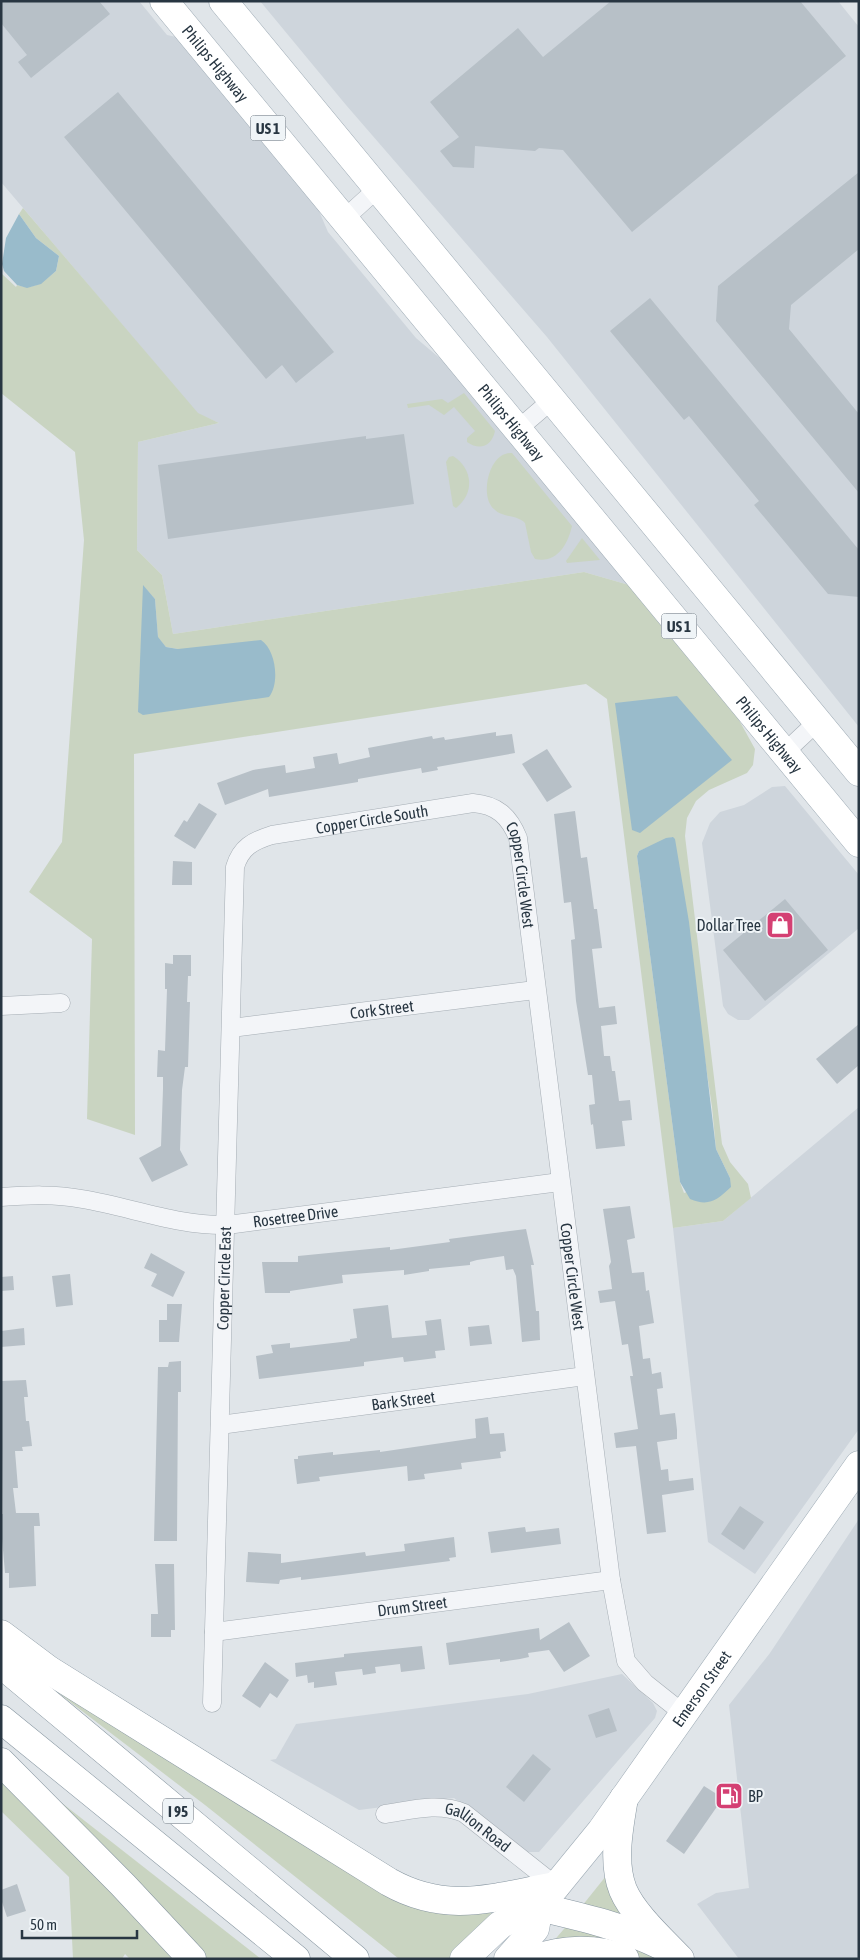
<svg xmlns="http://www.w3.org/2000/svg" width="860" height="1960" viewBox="0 0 860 1960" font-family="'Asap Condensed',sans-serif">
	<rect width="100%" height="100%" fill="#e0e5e9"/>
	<g fill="#ced5dc">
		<path d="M1 1H139L167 35 176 37 316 204 328 232 416 338 449 366 629 585 584 572 173 634 162 575 137 550 138 442 219 423 198 414 1 182Z"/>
		<path d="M260 1H838L859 27V727L547 337 346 105Z"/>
		<path d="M785 786 859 875V928L749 1020H738L728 1014 723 1006 702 843 710 823 720 812 744 805 772 787Z"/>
		<path d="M859 1107V1429L755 1574 708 1542 673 1228 723 1221Z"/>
		<path d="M859 1519V1959H739L697 1904 716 1893 749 1888 729 1705 770 1653Z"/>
		<path d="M622 1674 653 1703 657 1711 655 1718 539 1852H527L454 1798 359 1810 270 1760 276 1759 296 1724 528 1694Z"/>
	</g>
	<g fill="#c9d4c1" fill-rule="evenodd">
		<path d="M23 208 198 413 219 423 138 442 137 550 162 575 173 634 584 572 629 585 734 711 755 749 753 765 747 773 709 790 696 801 687 818 685 836 722 1144 730 1162 748 1184 751 1198 723 1221 673 1228 607 699 586 684 134 754 135 1135 87 1119 92 939 29 892 62 842 84 540 75 452 1 393V273L16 287 17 285C34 291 44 281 56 271L59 256 36 238 19 214ZM143 586 155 599 158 638 166 647 178 649 143 715ZM672 837 712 1107 716 1149 730 1178 684 1193 680 1182 637 856 639 851Z"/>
		<path d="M464 393 495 431C492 446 480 451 467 442V438L475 431 454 407 444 415 429 405 408 408 407 404 442 399 448 403Z"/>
		<path d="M512 453 572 526C568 544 557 564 535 559L531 552 525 523C516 514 502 518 494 509 481 498 487 465 501 456 504 454 509 453 512 453Z"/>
		<path d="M453 456C473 469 475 493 456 508L453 506 446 462 449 457Z"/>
		<path d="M582 538 600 560 567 563 566 561Z"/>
		<path d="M44 1682 333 1860 498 1905 477 1933 451 1959H399L205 1805Z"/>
		<path d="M1 1774 176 1959H130L125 1954 122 1959H73L69 1877 1 1811Z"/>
		<path d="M30 1778 261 1959H207L93 1847Z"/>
		<path d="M610 1871 629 1916 582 1906Z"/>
		<path d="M569 1923 660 1959H641L634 1955 552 1943Z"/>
	</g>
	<g fill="#99bbcb">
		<path d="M19 214 36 238 59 256 56 271 41 284 27 288 17 285 4 271 2 264 6 238Z"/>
		<path d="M143 585 155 599 158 637 166 647 178 649 261 640C276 650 280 683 269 697L143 715 138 712Z"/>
		<path d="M677 696 732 760 640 833 632 830 615 703Z"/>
		<path d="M673 837 675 839 689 922 716 1149 730 1178 731 1187C717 1200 709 1207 690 1199L680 1182 637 856 639 851 666 838Z"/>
	</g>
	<g fill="#b7c0c7">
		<path d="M1 1H99L110 14 31 78 18 62 27 55 1 23Z"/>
		<path d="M611 1H800L846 56 632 232 563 150 539 148 535 151 475 146 474 168 453 167 440 151 459 137 430 102 518 28 543 57Z"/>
		<path d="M118 92 334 352 296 383 282 365 266 379 64 137Z"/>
		<path d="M859 172V249L791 305 789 329 859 414V493L716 321 718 286Z"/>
		<path d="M650 298 859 550V597L828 594 754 505 759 501 689 416 684 420 610 331Z"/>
		<path d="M404 434 414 504 168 539 158 465 366 436V439Z"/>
		<path d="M496 732V736L512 734 515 753 437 767 438 770 422 773 421 768 358 779V782L269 797 268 789 225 805 217 783 253 770 285 765 286 773 315 768 313 757 337 753 339 764 370 757 368 748 432 736 433 739 444 737 445 740Z"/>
		<path d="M547 749 572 787 547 802 522 764Z"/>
		<path d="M199 803 217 814 195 849 174 836 184 820 187 822Z"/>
		<path d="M575 811 581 858 587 857 594 909H597L602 948 592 949 599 1008 615 1006 617 1024 601 1026 604 1056H610L612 1071H615L619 1101 630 1100 632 1120 622 1121 625 1146 596 1149 593 1124 591 1125 589 1105 595 1104 592 1075H588L576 1001 571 940 575 939 571 902 564 903 554 814Z"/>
		<path d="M173 861 192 862V885H172Z"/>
		<path d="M785 899 828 950 765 1001 723 950Z"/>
		<path d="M173 955H191V976H188L187 1002H190L188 1067H185L182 1090 180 1150 188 1165 152 1182 139 1158 161 1146 163 1089V1077H157L158 1050 165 1051 167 989H165V963L173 964Z"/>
		<path d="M859 1024V1065L837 1084 816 1059Z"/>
		<path d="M630 1206 635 1238 627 1240 632 1273 644 1272 646 1291 649 1290 654 1323 639 1326 643 1359 650 1358 652 1374 661 1372 663 1388 657 1389 660 1415 675 1413 677 1430V1439L657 1442 661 1470 668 1469 669 1481 693 1478 694 1490 662 1495 666 1532 647 1534 636 1446 616 1448 614 1433 638 1429 630 1376H633L628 1344 622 1345 615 1301 600 1303 598 1291 612 1289 609 1266 611 1262 603 1209Z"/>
		<path d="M526 1229 534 1265H531L532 1273 536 1311H539L540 1340 522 1342 516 1276 513 1269 506 1270 504 1256 477 1260 470 1262V1265L429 1269V1271L404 1275V1270L342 1275 343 1283 290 1291V1293H265L262 1262H298V1256L390 1247V1250L450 1242 449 1239Z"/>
		<path d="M151 1253 185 1272 173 1297 151 1286 157 1274 144 1268Z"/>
		<path d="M70 1274 73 1305 56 1307 52 1276Z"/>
		<path d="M13 1276 14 1290 1 1291V1277Z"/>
		<path d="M167 1304H182L179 1342H159V1320H167Z"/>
		<path d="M388 1305 392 1338 427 1335 425 1321 441 1319 445 1350 435 1351 436 1358 404 1362 403 1357 364 1362V1366L259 1379 256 1356 273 1353 271 1345 290 1343V1348L350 1341V1339L357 1338 353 1309Z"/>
		<path d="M489 1325 492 1344 470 1346 468 1327Z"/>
		<path d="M24 1328 25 1345 1 1347V1331Z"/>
		<path d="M181 1361V1392H178L177 1541H154L158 1367H168L169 1362Z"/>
		<path d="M26 1380 28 1397H24L26 1421H29L32 1446 22 1447 23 1451H15L18 1488H13L16 1513H39L40 1526H34L36 1586 9 1588V1573H5L1 1527V1514H3L1 1381Z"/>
		<path d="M488 1417 490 1434 504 1433 506 1451 500 1452 501 1458 461 1463 462 1469 424 1474 425 1479 408 1481 407 1466 319 1477 320 1481 297 1484 294 1459H298V1456L333 1452V1455L380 1450V1452L476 1438 475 1419Z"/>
		<path d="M740 1506 764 1522 744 1550 721 1534Z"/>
		<path d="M525 1527 526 1532 559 1528 561 1544 491 1553 488 1532Z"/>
		<path d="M454 1537 456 1557 449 1558 450 1561 343 1575 301 1580V1577L280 1580 279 1584 246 1582 248 1552 281 1554V1563L365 1552 366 1556 389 1553 405 1551 404 1544Z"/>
		<path d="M155 1564H174L175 1630H171V1637H151V1614H158Z"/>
		<path d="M569 1622 590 1656 564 1672 549 1650 528 1653 529 1657 520 1659 500 1662V1659L449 1665 446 1643 539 1628 540 1640Z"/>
		<path d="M422 1646 425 1669 401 1672 400 1664 375 1667 376 1673 363 1675 362 1669 335 1672 337 1685 314 1688V1682L308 1683 307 1675 296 1677 295 1663 344 1657V1654Z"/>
		<path d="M265 1662 289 1680 277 1698 270 1693 260 1708 242 1696Z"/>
		<path d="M609 1708 617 1731 596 1738 588 1715Z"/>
		<path d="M533 1754 551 1769 524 1802 506 1787Z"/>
		<path d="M704 1786 723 1798 684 1854 666 1841Z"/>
		<path d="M17 1884 26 1911 7 1917 1 1899V1890Z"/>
	</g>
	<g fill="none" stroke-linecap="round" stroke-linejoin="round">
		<defs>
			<g id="street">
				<path d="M344 219 377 189"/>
				<path d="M517 430 552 400"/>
				<path d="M784 753 817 722"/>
				<path d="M1 1006 61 1003"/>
				<path id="s1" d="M231 1028 535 990"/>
				<path id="s2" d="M1 1197C29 1195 55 1194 82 1199 131 1207 177 1226 227 1225L560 1182"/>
				<path id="s3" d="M220 1425 585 1376"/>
				<path id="s4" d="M214 1632 611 1580"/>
				<path id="s5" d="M212 1703 235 867C241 847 253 841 272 835L473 803C497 805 509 816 518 838L611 1580 626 1661 645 1683 684 1714"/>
				<path id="s6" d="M385 1814C411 1810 439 1802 464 1813L556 1886"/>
			</g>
			<g id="primary">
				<path id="s7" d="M164 1 859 843"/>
				<path d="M223 1 859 772"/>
				<path id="s8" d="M464 1959 500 1925 518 1915 539 1907 601 1831 859 1465"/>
				<path d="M508 1959 535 1929 539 1907"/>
			</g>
			<g id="highway">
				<path d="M1 1634 49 1670 389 1882C448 1915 494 1897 556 1886"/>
				<path d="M1 1664 355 1959"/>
				<path d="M1 1719 296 1959"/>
				<path d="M1 1762 123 1885 192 1959"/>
				<path d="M624 1798C619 1827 612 1863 623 1890 633 1914 662 1940 680 1959"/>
				<path d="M539 1907C582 1917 622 1926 662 1946"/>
				<path d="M534 1959C562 1949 596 1947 625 1959"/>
			</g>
		</defs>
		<use href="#street" stroke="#a5adb4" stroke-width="19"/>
		<use href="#primary" stroke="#9facb6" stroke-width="29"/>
		<use href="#highway" stroke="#8796a1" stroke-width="29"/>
		<use href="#street" stroke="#f3f5f8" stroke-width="18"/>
		<use href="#primary" stroke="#fff" stroke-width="28"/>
		<use href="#highway" stroke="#fff" stroke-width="28"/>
	</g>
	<defs>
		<symbol id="shop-square" viewBox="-11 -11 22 22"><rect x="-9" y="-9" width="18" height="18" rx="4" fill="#d44073" stroke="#eff4f7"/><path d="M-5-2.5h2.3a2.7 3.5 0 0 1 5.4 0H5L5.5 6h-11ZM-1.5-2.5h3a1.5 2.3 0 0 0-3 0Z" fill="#fff"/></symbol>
		<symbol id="fuel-square" viewBox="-11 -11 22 22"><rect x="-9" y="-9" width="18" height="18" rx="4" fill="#d44073" stroke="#eff4f7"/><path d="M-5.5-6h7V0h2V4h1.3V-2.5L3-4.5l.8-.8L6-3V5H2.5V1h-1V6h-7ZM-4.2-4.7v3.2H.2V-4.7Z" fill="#fff"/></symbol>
	</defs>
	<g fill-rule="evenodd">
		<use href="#shop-square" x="764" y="909" width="32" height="32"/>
		<use href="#fuel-square" x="713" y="1780" width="32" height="32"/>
	</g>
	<g text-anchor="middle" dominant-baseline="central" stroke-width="4" stroke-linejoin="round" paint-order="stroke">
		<g fill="#eff4f7" stroke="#646f78" stroke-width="1">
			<rect x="250.5" y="115.5" width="35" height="25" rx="4"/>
			<rect x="661.5" y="613.5" width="35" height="25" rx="4"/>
			<rect x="163" y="1798.5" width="30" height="25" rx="4"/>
		</g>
		<g font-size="15" font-weight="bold" fill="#283642">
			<text x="268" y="128">US 1</text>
			<text x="679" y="626">US 1</text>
			<text x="178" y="1811">I 95</text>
		</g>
		<g font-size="16" fill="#283642" stroke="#eff4f7">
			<text stroke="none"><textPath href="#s7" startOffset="81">Philips Highway</textPath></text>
			<text stroke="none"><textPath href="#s7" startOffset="546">Philips Highway</textPath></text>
			<text stroke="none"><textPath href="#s7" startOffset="951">Philips Highway</textPath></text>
			<text stroke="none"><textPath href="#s5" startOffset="989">Copper Circle South</textPath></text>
			<text stroke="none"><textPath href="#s5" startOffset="1189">Copper Circle West</textPath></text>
			<text stroke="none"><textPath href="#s1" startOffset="152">Cork Street</textPath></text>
			<text stroke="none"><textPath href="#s2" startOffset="298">Rosetree Drive</textPath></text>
			<text stroke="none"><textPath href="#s5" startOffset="1594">Copper Circle West</textPath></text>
			<text stroke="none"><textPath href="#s5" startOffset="425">Copper Circle East</textPath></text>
			<text stroke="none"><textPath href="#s3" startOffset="185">Bark Street</textPath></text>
			<text stroke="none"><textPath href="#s4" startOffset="200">Drum Street</textPath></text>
			<text stroke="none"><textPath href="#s8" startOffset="365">Emerson Street</textPath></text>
			<text stroke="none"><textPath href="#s6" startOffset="99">Gallion Road</textPath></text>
		</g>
		<g font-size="16" fill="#283642" stroke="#eff4f7" text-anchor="end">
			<text x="761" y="925">Dollar Tree</text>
			<text x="748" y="1796" text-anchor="start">BP</text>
		</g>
	</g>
	<rect width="860" height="1960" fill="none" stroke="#283642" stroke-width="5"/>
	<path d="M22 1930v8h115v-8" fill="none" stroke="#283642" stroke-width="2.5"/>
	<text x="30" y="1930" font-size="15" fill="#283642" stroke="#eff4f7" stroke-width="4" paint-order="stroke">50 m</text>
</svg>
